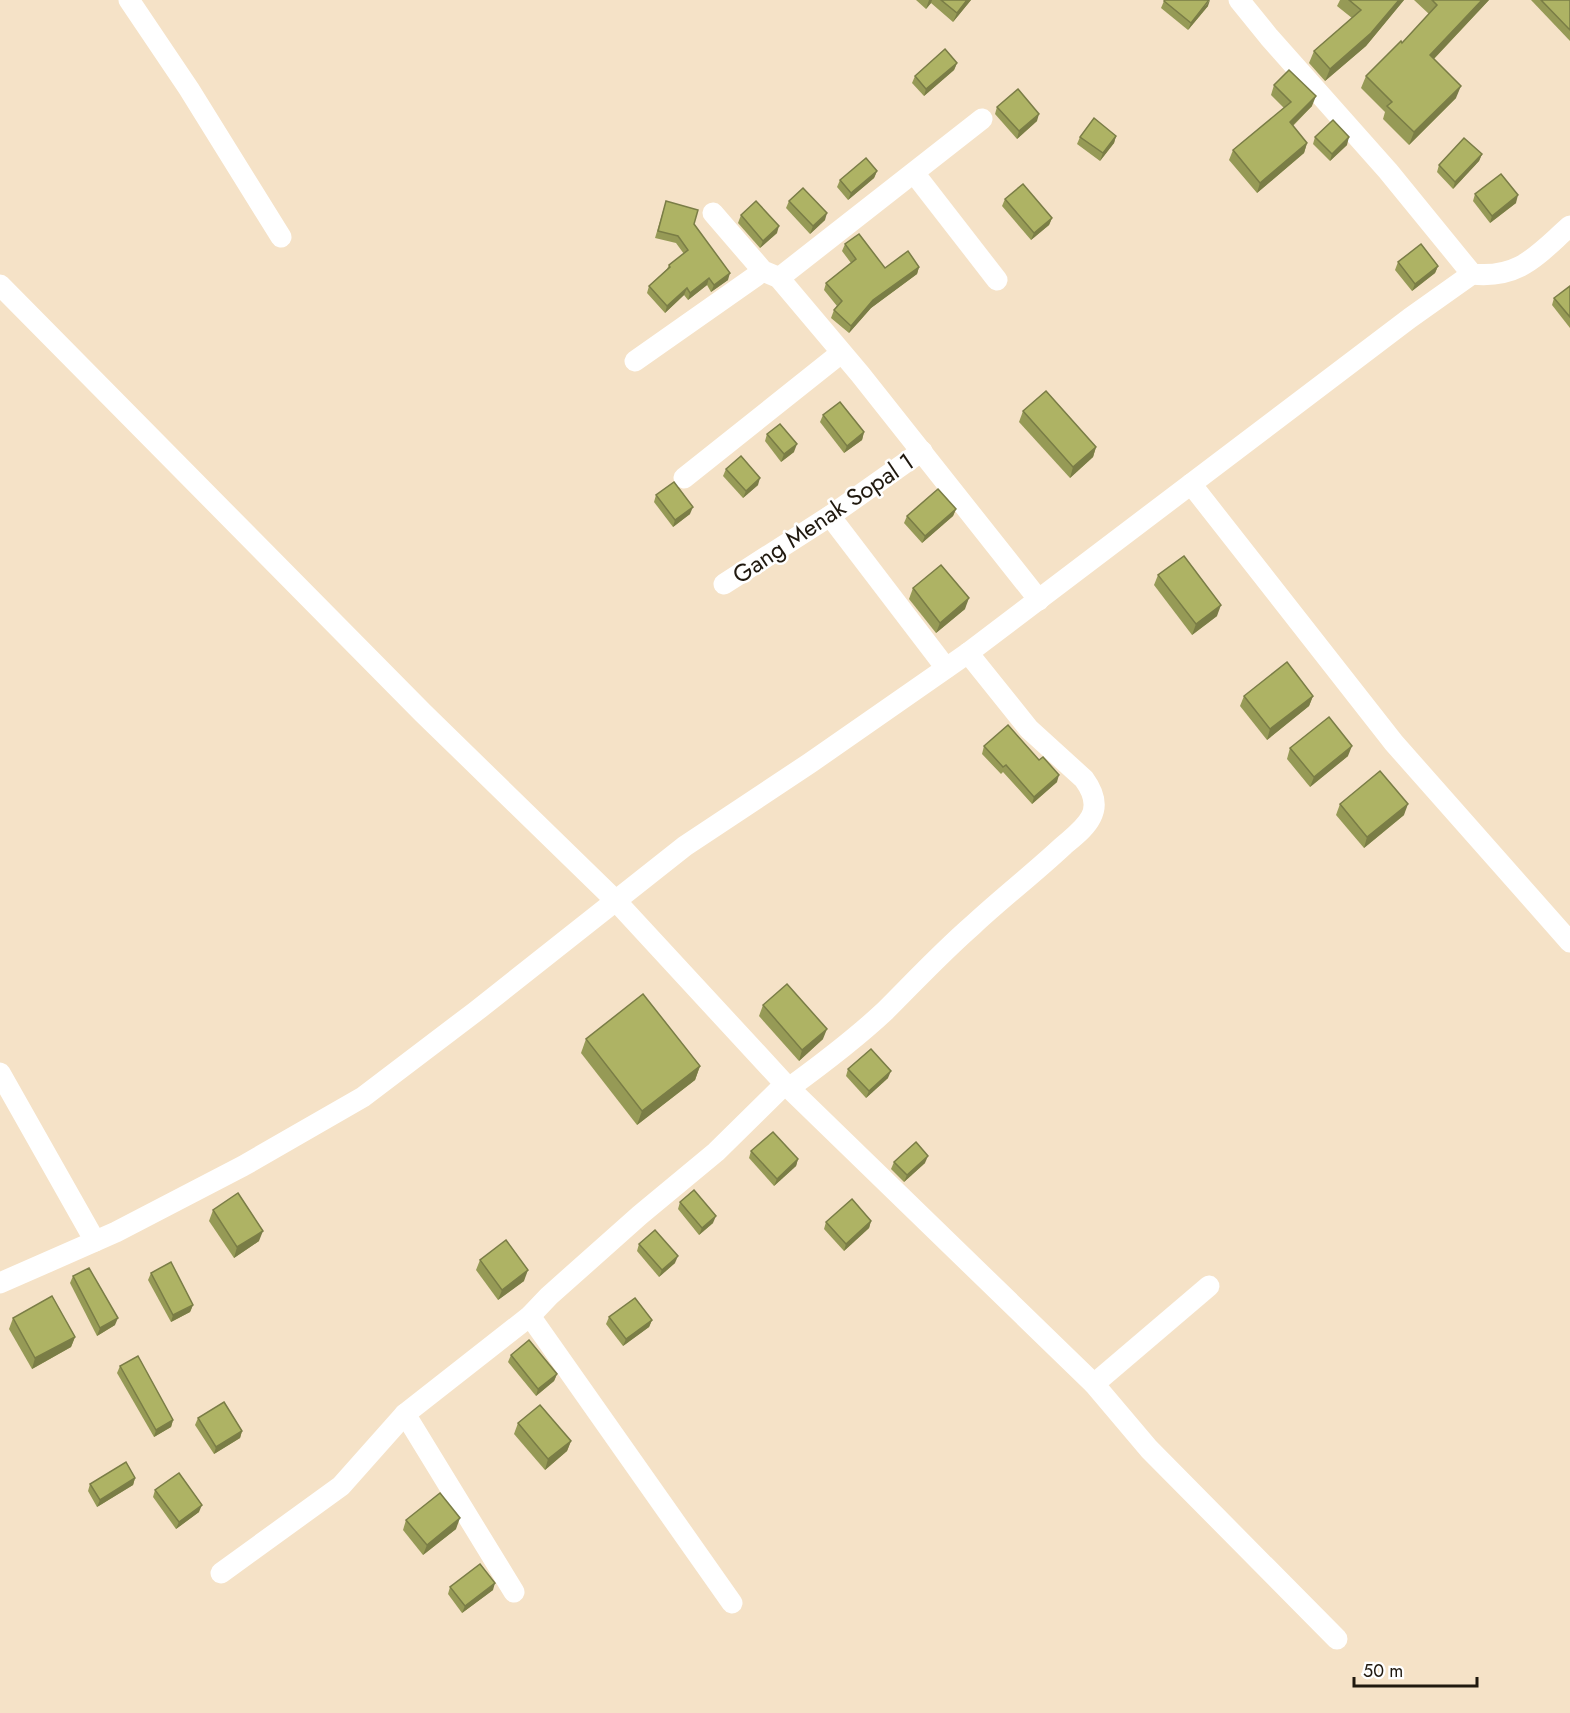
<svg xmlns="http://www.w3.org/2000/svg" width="1570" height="1713" viewBox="0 0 1570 1713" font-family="Jost,sans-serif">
	<rect width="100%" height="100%" fill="#f5e2c7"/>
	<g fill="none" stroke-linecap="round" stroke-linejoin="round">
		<g stroke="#fff" stroke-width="21">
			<path d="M129 0 189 89 281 237"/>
			<path d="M1239 0 1269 37 1388 171 1472 274C1520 279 1537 255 1570 226"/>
			<path d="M982 119 779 278 860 374 1039 600"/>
			<path d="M914 173 997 280"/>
			<path d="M713 213 763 271 775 276"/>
			<path d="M0 285 423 713 616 901 785 1084 1094 1384 1149 1449 1337 1639"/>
			<path d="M635 361 763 271"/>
			<path d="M684 478 841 353"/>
			<path d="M1191 484 1394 743 1570 942"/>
			<path d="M830 516 946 668"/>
			<path d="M724 584 830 516 922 451"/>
			<path d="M0 1073 95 1241"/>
			<path d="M789 1088C822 1064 855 1039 885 1011 914 982 942 952 973 925 1002 898 1033 874 1062 847 1072 838 1085 829 1091 817 1098 804 1092 790 1084 779L1029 729 968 653"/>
			<path d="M0 1283 116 1232 243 1166 363 1097 475 1012 685 846 810 763 968 653 1410 318 1472 274"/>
			<path d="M530 1316 732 1603"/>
			<path d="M1094 1384 1209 1286"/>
			<path d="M405 1414 514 1592"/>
			<path d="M221 1573 341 1486 405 1414 530 1316 549 1296 640 1215 716 1152 785 1084"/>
		</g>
	</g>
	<g fill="#969a56">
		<path d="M916 0H971L953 22 931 3 926 9Z"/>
		<path d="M1340 0H1404L1366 46 1325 81 1309 63 1314 51 1352 18 1337 6Z"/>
		<path d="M1414 0H1489L1434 59 1456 98 1409 145 1383 119 1385 112 1361 88 1366 76 1402 43 1429 14Z"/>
		<path d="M1531 0H1570V41Z"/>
		<path d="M1164 1 1208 6 1188 30 1161 8Z"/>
		<path d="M957 63 954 70 924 96 912 83 915 76Z"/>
		<path d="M1274 85 1312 106 1293 126 1307 143 1304 153 1257 193 1229 160 1233 150 1284 108 1271 95Z"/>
		<path d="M997 107 1037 121 1017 139 995 114Z"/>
		<path d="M1116 136 1114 143 1100 161 1077 144 1080 137Z"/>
		<path d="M1315 137 1347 145 1330 161 1313 144Z"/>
		<path d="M1482 154 1479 161 1453 189 1437 172 1439 165Z"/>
		<path d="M877 171 874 178 848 200 837 187 840 180Z"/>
		<path d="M1475 194 1516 203 1490 223 1473 201Z"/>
		<path d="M1005 199 1052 218 1049 225 1031 240 1002 206Z"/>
		<path d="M666 201 694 224 728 280 711 292 707 285 688 300 684 295 665 313 647 293 649 286 667 269 669 265 684 254 676 243 655 238Z"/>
		<path d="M789 201 825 220 810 234 786 208Z"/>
		<path d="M741 215 777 233 760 248 738 223Z"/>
		<path d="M845 244 885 268 919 267 917 274 871 308 849 333 831 318 834 310 837 306 824 290 826 283 851 263 842 251Z"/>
		<path d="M1398 262 1438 266 1435 273 1412 291 1395 270Z"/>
		<path d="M1570 286V328L1552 305 1554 298Z"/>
		<path d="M1023 411 1096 447 1093 457 1070 478 1019 422Z"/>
		<path d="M823 415 864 432 862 440 844 453 820 422Z"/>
		<path d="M767 434 794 452 781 462 765 441Z"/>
		<path d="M726 469 758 485 743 498 723 476Z"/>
		<path d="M656 495 690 514 673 527 654 502Z"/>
		<path d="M956 509 953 516 922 543 904 523 907 516Z"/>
		<path d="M1158 575 1217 616 1192 635 1154 585Z"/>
		<path d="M913 588 965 609 936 633 909 599Z"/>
		<path d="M1244 696H1313L1309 706 1267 740 1240 706Z"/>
		<path d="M984 746 1057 782 1032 804 1003 772 1001 774 982 754Z"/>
		<path d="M1290 748 1348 756 1310 787 1287 759Z"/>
		<path d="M1340 804 1404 815 1364 848 1336 815Z"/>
		<path d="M763 1005 823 1039 799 1061 759 1016Z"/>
		<path d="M586 1039 700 1066 695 1080 637 1125 581 1053Z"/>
		<path d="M848 1069 888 1078 866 1098 846 1076Z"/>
		<path d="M751 1151 798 1159 796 1166 774 1186 749 1158Z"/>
		<path d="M894 1162 925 1163 904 1182 891 1169Z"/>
		<path d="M680 1202 713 1223 699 1235 678 1209Z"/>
		<path d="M213 1210 259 1241 234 1258 209 1221Z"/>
		<path d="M871 1221 869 1228 844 1251 824 1229 826 1222Z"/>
		<path d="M639 1244 675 1263 659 1277 637 1251Z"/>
		<path d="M480 1260 524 1281 498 1300 476 1270Z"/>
		<path d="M151 1273 193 1305 190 1312 171 1322 148 1280Z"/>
		<path d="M73 1276 115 1325 97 1336 70 1283Z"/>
		<path d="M609 1317 652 1320 649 1327 623 1346 606 1324Z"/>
		<path d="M13 1318 75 1337 71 1347 32 1369 9 1329Z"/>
		<path d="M511 1355 557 1374 554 1381 536 1396 508 1362Z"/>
		<path d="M120 1366 173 1420 171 1427 154 1437 117 1373Z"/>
		<path d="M198 1418 242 1431 240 1438 214 1454 195 1425Z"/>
		<path d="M518 1423 571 1441 567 1451 545 1470 514 1434Z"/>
		<path d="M135 1478 133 1485 97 1507 88 1491 90 1484Z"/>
		<path d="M155 1490 199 1512 176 1529 153 1497Z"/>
		<path d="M406 1520 456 1529 423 1555 403 1530Z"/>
		<path d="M450 1587 493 1590 462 1613 448 1594Z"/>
	</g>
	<g fill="#7a7d46">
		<path d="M929 0H932L931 3 926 9Z"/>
		<path d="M967 0H971L953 22 957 13Z"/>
		<path d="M1210 0 1208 6 1188 30 1191 23Z"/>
		<path d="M1399 0H1404L1366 46 1325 81 1330 69Z"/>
		<path d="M1482 0H1489L1426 67 1430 55Z"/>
		<path d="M957 63 954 70 924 96 926 89Z"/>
		<path d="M1461 86 1456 98 1409 145 1414 132Z"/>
		<path d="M1316 96 1312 106 1286 132 1290 122Z"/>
		<path d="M1039 114 1037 121 1017 139 1019 131Z"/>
		<path d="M1116 136 1114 143 1100 161 1103 153Z"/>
		<path d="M1349 137 1347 145 1330 161 1332 154Z"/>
		<path d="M1307 143 1304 153 1257 193 1260 183Z"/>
		<path d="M1482 154 1479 161 1453 189 1455 182Z"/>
		<path d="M877 171 874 178 848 200 851 193Z"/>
		<path d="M1518 195 1516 203 1490 223 1492 216Z"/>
		<path d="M827 213 825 220 810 234 813 226Z"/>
		<path d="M1052 218 1049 225 1031 240 1034 233Z"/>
		<path d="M779 226 777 233 760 248 763 241Z"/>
		<path d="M1438 266 1435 273 1412 291 1415 284Z"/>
		<path d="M919 267 917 274 871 308 849 333 851 326 873 300Z"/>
		<path d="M730 273 728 280 711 292 714 285Z"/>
		<path d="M709 278 707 285 688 300 690 293Z"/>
		<path d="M687 288 684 295 665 313 667 306Z"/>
		<path d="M864 432 862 440 844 453 847 446Z"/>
		<path d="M797 444 794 452 781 462 784 454Z"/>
		<path d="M1096 447 1093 457 1070 478 1073 467Z"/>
		<path d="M760 478 758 485 743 498 746 491Z"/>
		<path d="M693 507 690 514 673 527 675 520Z"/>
		<path d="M956 509 953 516 922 543 925 536Z"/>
		<path d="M969 598 965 609 936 633 940 623Z"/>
		<path d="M1221 605 1217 616 1192 635 1196 624Z"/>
		<path d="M1313 696 1309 706 1267 740 1270 729Z"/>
		<path d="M1352 746 1348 756 1310 787 1314 777Z"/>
		<path d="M1059 775 1057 782 1032 804 1034 797Z"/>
		<path d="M1408 804 1404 815 1364 848 1367 837Z"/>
		<path d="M827 1029 823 1039 799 1061 802 1050Z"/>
		<path d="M700 1066 695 1080 637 1125 642 1111Z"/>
		<path d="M891 1071 888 1078 866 1098 869 1091Z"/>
		<path d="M928 1156 925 1163 904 1182 907 1175Z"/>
		<path d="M798 1159 796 1166 774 1186 777 1179Z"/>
		<path d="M716 1216 713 1223 699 1235 702 1228Z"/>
		<path d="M871 1221 869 1228 844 1251 846 1244Z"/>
		<path d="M263 1231 259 1241 234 1258 237 1247Z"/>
		<path d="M678 1256 675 1263 659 1277 662 1270Z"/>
		<path d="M528 1270 524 1281 498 1300 502 1290Z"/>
		<path d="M193 1305 190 1312 171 1322 173 1315Z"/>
		<path d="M118 1318 115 1325 97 1336 100 1328Z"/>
		<path d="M652 1320 649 1327 623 1346 626 1339Z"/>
		<path d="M75 1337 71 1347 32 1369 35 1358Z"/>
		<path d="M557 1374 554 1381 536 1396 538 1389Z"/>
		<path d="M173 1420 171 1427 154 1437 156 1430Z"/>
		<path d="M242 1431 240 1438 214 1454 216 1447Z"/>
		<path d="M571 1441 567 1451 545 1470 548 1459Z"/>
		<path d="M135 1478 133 1485 97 1507 100 1500Z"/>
		<path d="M202 1505 199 1512 176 1529 179 1522Z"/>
		<path d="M460 1518 456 1529 423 1555 427 1545Z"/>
		<path d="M495 1583 493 1590 462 1613 465 1606Z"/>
	</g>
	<g fill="#aeb364" stroke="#7a7d46" stroke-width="1.5">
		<path d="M941 0H967L957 13Z"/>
		<path d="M1165 0H1209L1191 23 1164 1Z"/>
		<path d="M1349 0H1399L1371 33 1330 69 1314 51 1361 10Z"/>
		<path d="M1432 0H1482L1430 55 1461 86 1414 132 1387 106 1392 102 1366 76 1401 41 1402 43 1437 5Z"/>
		<path d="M1541 0H1570V30Z"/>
		<path d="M945 49 957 63 926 89 915 76Z"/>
		<path d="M1289 70 1316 96 1290 122 1307 143 1260 183 1233 150 1291 102 1274 85Z"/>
		<path d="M1018 89 1039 114 1019 131 997 107Z"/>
		<path d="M1094 118 1116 136 1103 153 1080 137Z"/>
		<path d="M1333 120 1349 137 1332 154 1315 137Z"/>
		<path d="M1464 138 1482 154 1455 182 1439 165Z"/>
		<path d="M866 158 877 171 851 193 840 180Z"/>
		<path d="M1501 174 1518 195 1492 216 1475 194Z"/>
		<path d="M1023 184 1052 218 1034 233 1005 199Z"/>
		<path d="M803 188 827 213 813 226 789 201Z"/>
		<path d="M666 201 698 210 694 224 730 273 714 285 709 278 690 293 687 288 667 306 649 286 670 267 669 265 688 250 678 236 658 231Z"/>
		<path d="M756 201 779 226 763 241 741 215Z"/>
		<path d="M859 234 885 268 908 251 919 267 873 300 851 326 834 310 842 301 826 283 856 259 845 244Z"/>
		<path d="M1421 244 1438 266 1415 284 1398 262Z"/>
		<path d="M1570 286V317L1554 298Z"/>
		<path d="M1046 391 1096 447 1073 467 1023 411Z"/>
		<path d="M840 402 864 432 847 446 823 415Z"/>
		<path d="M780 424 797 444 784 454 767 434Z"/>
		<path d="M741 456 760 478 746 491 726 469Z"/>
		<path d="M674 482 693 507 675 520 656 495Z"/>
		<path d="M938 489 956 509 925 536 907 516Z"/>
		<path d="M1184 556 1221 605 1196 624 1158 575Z"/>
		<path d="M941 565 969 598 940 623 913 588Z"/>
		<path d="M1287 662 1313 696 1270 729 1244 696Z"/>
		<path d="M1329 717 1352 746 1314 777 1290 748Z"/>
		<path d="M1008 725 1039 760 1043 757 1059 775 1034 797 1006 765 1003 767 984 746Z"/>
		<path d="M1380 771 1408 804 1367 837 1340 804Z"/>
		<path d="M787 984 827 1029 802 1050 763 1005Z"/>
		<path d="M643 994 700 1066 642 1111 586 1039Z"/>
		<path d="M871 1049 891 1071 869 1091 848 1069Z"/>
		<path d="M773 1132 798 1159 777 1179 751 1151Z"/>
		<path d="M916 1142 928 1156 907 1175 894 1162Z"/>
		<path d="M694 1190 716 1216 702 1228 680 1202Z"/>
		<path d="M238 1193 263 1231 237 1247 213 1210Z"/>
		<path d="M852 1199 871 1221 846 1244 826 1222Z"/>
		<path d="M655 1230 678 1256 662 1270 639 1244Z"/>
		<path d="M506 1240 528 1270 502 1290 480 1260Z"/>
		<path d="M171 1262 193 1305 173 1315 151 1273Z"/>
		<path d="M89 1268 118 1318 100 1328 73 1276Z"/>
		<path d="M52 1296 75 1337 35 1358 13 1318Z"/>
		<path d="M635 1298 652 1320 626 1339 609 1317Z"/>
		<path d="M529 1340 557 1374 538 1389 511 1355Z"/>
		<path d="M138 1356 173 1420 156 1430 120 1366Z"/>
		<path d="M224 1402 242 1431 216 1447 198 1418Z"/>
		<path d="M540 1405 571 1441 548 1459 518 1423Z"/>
		<path d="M126 1462 135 1478 100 1500 90 1484Z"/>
		<path d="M179 1473 202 1505 179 1522 155 1490Z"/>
		<path d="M440 1493 460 1518 427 1545 406 1520Z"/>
		<path d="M480 1564 495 1583 465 1606 450 1587Z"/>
	</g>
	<g text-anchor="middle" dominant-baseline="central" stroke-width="5" stroke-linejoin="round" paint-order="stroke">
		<g font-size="24" fill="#20190f" stroke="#fff">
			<text transform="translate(823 518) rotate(-34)">Gang Menak Sopal 1</text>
		</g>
	</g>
	<path d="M1354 1677v9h123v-9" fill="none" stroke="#20190f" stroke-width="3"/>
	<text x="1363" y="1677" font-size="18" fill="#20190f" stroke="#ffffff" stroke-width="4.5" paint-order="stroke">50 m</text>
</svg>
